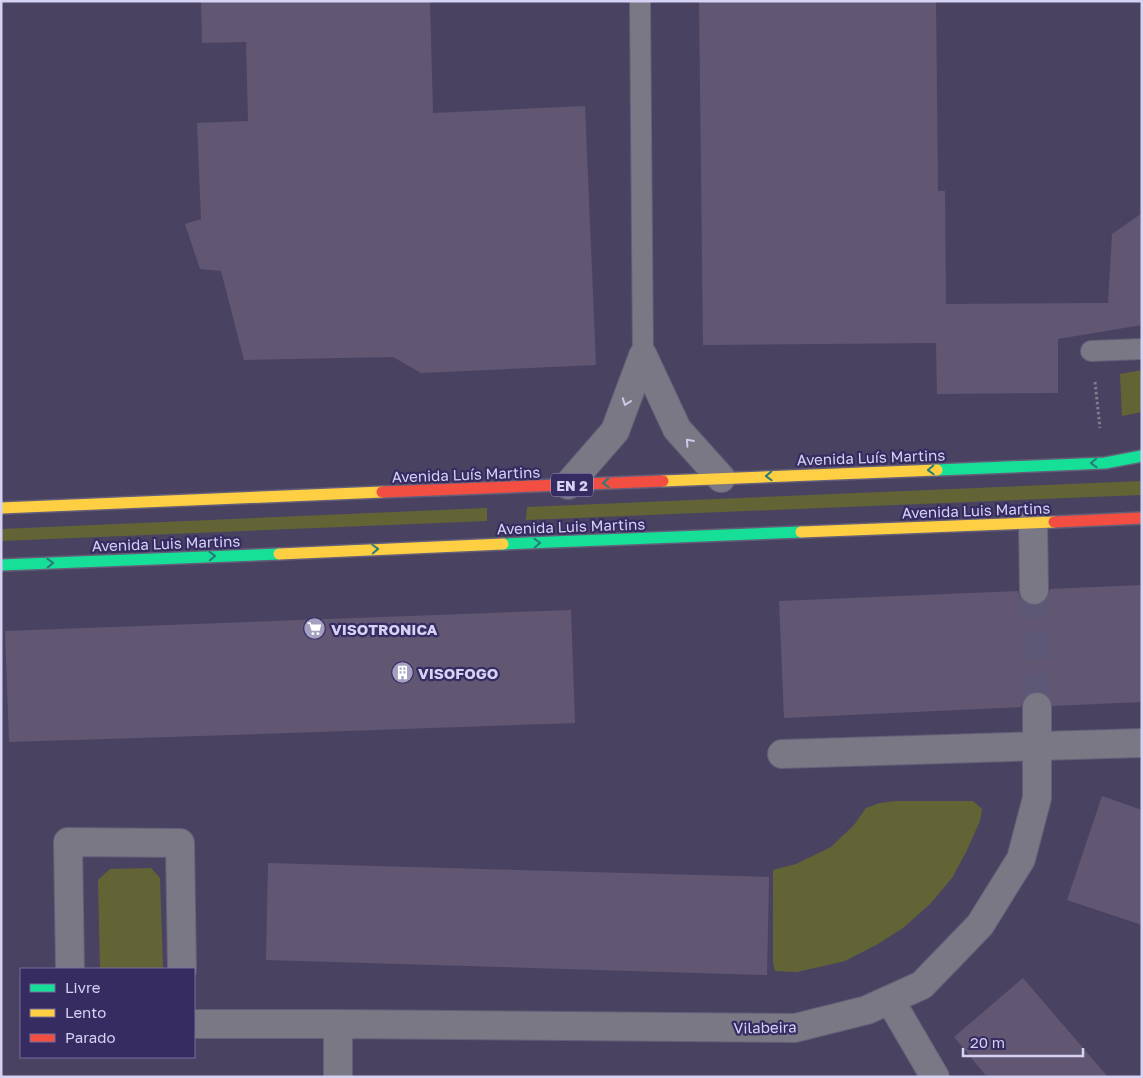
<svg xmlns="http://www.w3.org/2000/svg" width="1143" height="1078" viewBox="0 0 1143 1078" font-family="'Golos Text',sans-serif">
	<rect width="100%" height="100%" fill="#494361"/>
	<g fill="#636436">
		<path d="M1142 370V412L1122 416 1120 374Z"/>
		<path d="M1142 481V495L526 520 527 507Z"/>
		<path d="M487 508V521L1 541V529Z"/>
		<path d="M896 801H973L982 809 980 821 966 852 952 878 931 903 903 928 878 944 845 961 797 972 775 971 773 962V870L796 864 831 847 854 825 866 808 880 803Z"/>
		<path d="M151 868 160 878 163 969H100L98 880 110 869Z"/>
	</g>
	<g fill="#615772">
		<path d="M201 1H430L433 113 585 106 596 365 421 373 393 357 244 360 221 271 200 269 185 224 201 219 197 123 248 121 246 42 202 43Z"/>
		<path d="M699 1H936L938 191H945L946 304 1108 303 1112 234 1142 213V325L1058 339V393L937 394 936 343 703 345Z"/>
		<path d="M1142 585V702L1052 706 1050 699 1045 694 1037 691 1030 693 1024 699 1021 707 784 718 779 601 1018 591 1020 598 1026 603 1035 606 1042 603 1047 598 1050 589Z"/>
		<path d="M571 610 575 723 232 735 9 742 5 631Z"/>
		<path d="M1102 796 1142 810V925L1067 900Z"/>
		<path d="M268 863 769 877 767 975 266 960Z"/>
		<path d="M1023 978 1108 1077H987L954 1037Z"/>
	</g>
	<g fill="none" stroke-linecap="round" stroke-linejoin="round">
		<path stroke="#5e5877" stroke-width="28" stroke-dasharray="28 14" stroke-linecap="butt" d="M1034 590 1037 707"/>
		<defs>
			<g id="lane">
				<path d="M640 1 643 356"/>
				<path d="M1091 351 1142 349"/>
			</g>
			<g id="street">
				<path d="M643 356 677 429 721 478"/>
				<path d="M568 485 615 431 643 356"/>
				<path d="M1033 522 1034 590"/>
				<path d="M782 754 1142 743"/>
				<path d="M70 969 68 842 180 843 182 969"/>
				<path d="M890 1000 935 1077"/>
				<path d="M194 1024H338"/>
				<path d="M338 1077V1024L795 1028 867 1010 922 985 980 925 1021 859 1037 798V707"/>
			</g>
			<g id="fast">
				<path d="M937 470 1105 463 1142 456"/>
				<path d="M503 544 801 532"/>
				<path d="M1 565 279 554"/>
			</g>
			<g id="slow">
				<path d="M663 481 937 470"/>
				<path d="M1 508 382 492"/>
				<path d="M801 532 1054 522"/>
				<path d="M279 554 503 544"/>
			</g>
			<g id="jam">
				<path d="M382 492 663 481"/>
				<path d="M1054 522 1142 518"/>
			</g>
		</defs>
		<use href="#lane" stroke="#645f79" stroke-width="22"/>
		<use href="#street" stroke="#645f79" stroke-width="30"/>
		<use href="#fast" stroke="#645f79" stroke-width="14"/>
		<use href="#slow" stroke="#645f79" stroke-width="14"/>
		<use href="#jam" stroke="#645f79" stroke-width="14"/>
		<path stroke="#807e8c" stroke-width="3" stroke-dasharray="2.5 2.5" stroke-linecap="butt" d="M1095 382 1100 428"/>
		<use href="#lane" stroke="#797884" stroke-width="20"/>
		<use href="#street" stroke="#797884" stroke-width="28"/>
		<use href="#fast" stroke="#16e098" stroke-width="11"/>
		<use href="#slow" stroke="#ffcf43" stroke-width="11"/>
		<use href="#jam" stroke="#f24e42" stroke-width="11"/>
	</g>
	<defs><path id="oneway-chevron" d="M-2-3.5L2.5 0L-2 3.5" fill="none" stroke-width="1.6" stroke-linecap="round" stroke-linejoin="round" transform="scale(1.25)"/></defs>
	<g stroke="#ccc9e8">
		<use href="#oneway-chevron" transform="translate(626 402) rotate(110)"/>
		<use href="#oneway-chevron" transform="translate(689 442) rotate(-132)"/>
	</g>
	<g stroke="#287d7a">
		<use href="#oneway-chevron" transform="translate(1094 463) rotate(178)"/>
		<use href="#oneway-chevron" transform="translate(931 470) rotate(178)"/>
		<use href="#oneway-chevron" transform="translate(769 476) rotate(178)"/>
		<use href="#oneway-chevron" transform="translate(606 483) rotate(178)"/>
		<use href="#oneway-chevron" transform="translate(537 543) rotate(-2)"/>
		<use href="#oneway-chevron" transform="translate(375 549) rotate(-2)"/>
		<use href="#oneway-chevron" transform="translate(212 556) rotate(-2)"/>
		<use href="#oneway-chevron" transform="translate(50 563) rotate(-2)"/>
	</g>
	<defs>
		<symbol id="supermarket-disc" viewBox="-11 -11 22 22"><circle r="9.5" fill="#a4a0c0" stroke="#372c62"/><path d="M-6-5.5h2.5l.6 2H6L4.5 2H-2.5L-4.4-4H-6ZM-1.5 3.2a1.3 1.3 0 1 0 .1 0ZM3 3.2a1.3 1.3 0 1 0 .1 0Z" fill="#fff"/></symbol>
		<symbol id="building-disc" viewBox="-11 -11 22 22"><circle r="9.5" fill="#a4a0c0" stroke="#372c62"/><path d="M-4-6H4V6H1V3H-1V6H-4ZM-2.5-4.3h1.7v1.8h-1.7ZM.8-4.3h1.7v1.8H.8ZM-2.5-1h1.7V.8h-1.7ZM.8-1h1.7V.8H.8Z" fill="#fff"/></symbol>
	</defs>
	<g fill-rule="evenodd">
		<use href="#supermarket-disc" x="302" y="616" width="25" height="25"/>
		<use href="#building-disc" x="390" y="660" width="25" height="25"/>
	</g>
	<g text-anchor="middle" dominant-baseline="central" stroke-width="4.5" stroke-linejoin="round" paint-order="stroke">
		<rect fill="#372c62" stroke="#a6a0c8" stroke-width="1" x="551" y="473.5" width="42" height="23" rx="4"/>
		<g font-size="14" font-weight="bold" fill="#d5d2f3">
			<text x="572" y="485">EN 2</text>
		</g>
		<g font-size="15" fill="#d5d2f3" stroke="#372c62">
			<text transform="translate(871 457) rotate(-2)">Avenida Luís Martins</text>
			<text transform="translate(466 474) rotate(-2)">Avenida Luís Martins</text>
			<text transform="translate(976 510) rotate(-2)">Avenida Luis Martins</text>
			<text transform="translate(571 526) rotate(-2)">Avenida Luis Martins</text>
			<text transform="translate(166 543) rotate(-2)">Avenida Luis Martins</text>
			<text transform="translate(765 1027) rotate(-1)">Vilabeira</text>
		</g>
		<g font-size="15" font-weight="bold" fill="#d5d2f3" stroke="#372c62" text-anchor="start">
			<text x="331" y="629">VISOTRONICA</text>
			<text x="418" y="673">VISOFOGO</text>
		</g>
	</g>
	<rect width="1143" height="1078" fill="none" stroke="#d5d2f3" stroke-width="5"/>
	<rect x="20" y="968" width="175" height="90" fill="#372c62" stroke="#766e9c"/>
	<rect x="30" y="984" width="25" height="8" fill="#16e098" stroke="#766e9c"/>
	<text x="65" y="993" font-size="15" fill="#d5d2f3">Livre</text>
	<rect x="30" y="1009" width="25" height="8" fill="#ffcf43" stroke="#766e9c"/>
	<text x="65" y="1018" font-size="15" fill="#d5d2f3">Lento</text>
	<rect x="30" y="1034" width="25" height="8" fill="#f24e42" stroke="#766e9c"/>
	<text x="65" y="1043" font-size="15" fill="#d5d2f3">Parado</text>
	<path d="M963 1048v8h120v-8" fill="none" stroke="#d5d2f3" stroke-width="2.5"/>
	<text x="970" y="1048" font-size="15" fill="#d5d2f3" stroke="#372c62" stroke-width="4" paint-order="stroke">20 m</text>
</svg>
